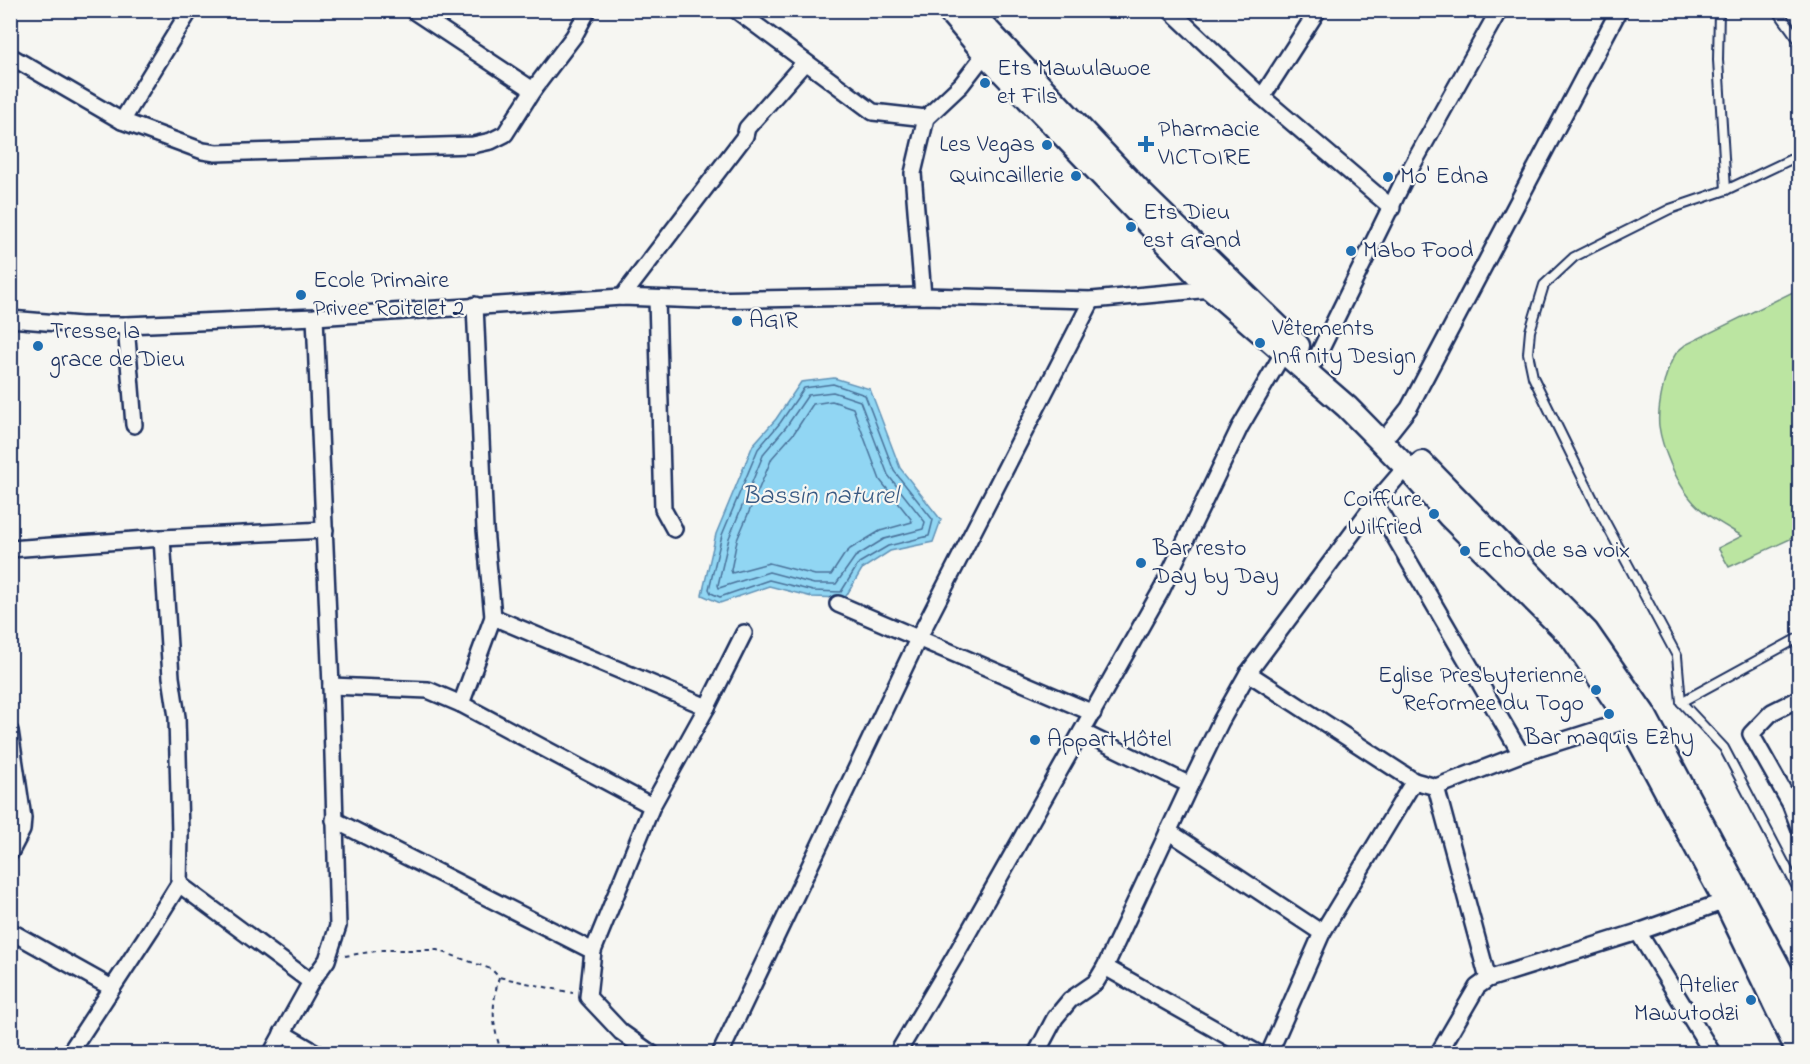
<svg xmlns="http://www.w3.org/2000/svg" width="1810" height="1064" viewBox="0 0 1810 1064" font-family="'Indie Flower',sans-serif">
	<rect width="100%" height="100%" fill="#f6f6f2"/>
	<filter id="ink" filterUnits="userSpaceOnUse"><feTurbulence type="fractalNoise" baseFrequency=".0167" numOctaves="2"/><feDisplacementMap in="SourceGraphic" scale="12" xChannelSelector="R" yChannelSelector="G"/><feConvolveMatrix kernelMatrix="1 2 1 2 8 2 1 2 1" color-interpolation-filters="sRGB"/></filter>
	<g filter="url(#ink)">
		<path fill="#bbe5a1" stroke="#6b8a80" stroke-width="1.5" d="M1799 289V535L1729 567 1718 548 1742 536C1724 525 1703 515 1690 498 1676 481 1662 448 1659 426 1657 408 1665 370 1675 355 1677 351 1682 348 1685 345Z"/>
		<path fill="#91d6f3" stroke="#6293b7" stroke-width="1.5" d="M834 378 870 389 900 468 941 520 933 542 890 551 862 569 845 598 812 597 769 586 720 603 702 595 716 534 753 445 776 419 801 382Z"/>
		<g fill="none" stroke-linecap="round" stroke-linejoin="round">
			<g stroke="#4a729a" stroke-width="1.5">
				<path d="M833 384 865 395 894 471 933 520 929 536 888 546 859 563 841 592 813 591 769 580 720 597 711 593 709 589 722 535 758 449 780 423 804 388Z"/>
				<path d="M833 392 860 401 888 475 925 522 923 529 884 539 855 557 836 584H814L769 572 719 588 718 585 729 538 764 453 786 427 808 395Z"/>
				<path d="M832 401 853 408 880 480 911 519 912 522 880 531 850 549 844 555 831 575H815L769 563 732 573 731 570 737 540 772 458 794 433 813 404Z"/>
			</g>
			<defs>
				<g id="lane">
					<path d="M1719 10 1718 60 1726 190"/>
					<path d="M1777 10 1800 42"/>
					<path d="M1800 155 1726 190 1670 209 1574 257 1544 285 1530 331 1528 353 1533 377 1595 503 1677 656 1681 702 1724 748 1800 893"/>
					<path d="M1681 702 1800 637"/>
				</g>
				<g id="street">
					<path d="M412 10 533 90"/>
					<path d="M736 10 873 112 926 118"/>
					<path d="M1170 10 1262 97 1392 208"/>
					<path d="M10 56 122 121 203 151 216 153 473 145 491 141 505 134 533 90 574 36 588 10"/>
					<path d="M1262 97 1318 10"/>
					<path d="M122 121 190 10"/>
					<path d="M923 296 913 173 926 118 961 85 985 54"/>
					<path d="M622 297 745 136 747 128 805 62"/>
					<path d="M657 299 663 509 674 529"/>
					<path d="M10 319 81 325H126L315 317 622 297 701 300 923 296 1092 300 1211 289"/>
					<path d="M126 325 134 425"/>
					<path d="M1315 361 1403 182 1499 10"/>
					<path d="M1390 432 1409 408 1619 10"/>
					<path d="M1375 503 1521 754"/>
					<path d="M162 538 325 530"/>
					<path d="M10 549 162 538 171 677 177 717 180 834 179 884 151 929 69 1054"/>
					<path d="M838 604 1093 713"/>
					<path d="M493 617 707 707"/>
					<path d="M1248 673 1414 781"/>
					<path d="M331 686 428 690 461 704 652 806"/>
					<path d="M1800 698 1772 712 1751 734 1790 803 1800 829"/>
					<path d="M461 704 493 617 485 529 475 305"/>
					<path d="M10 731 23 818 22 830 10 853"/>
					<path d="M1082 732 1190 785"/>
					<path d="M1436 787 1488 979"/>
					<path d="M334 820 593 951"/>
					<path d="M1168 831 1322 933"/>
					<path d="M179 884 311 982"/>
					<path d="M10 931 112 988"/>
					<path d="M1638 932 1713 1054"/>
					<path d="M1105 967 1259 1054"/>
					<path d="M282 1033 318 1054"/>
					<path d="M271 1054 311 982 327 960 338 926 331 686 315 317"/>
					<path d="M652 1054 621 1032 588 997 593 951 652 806 707 707 744 633"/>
					<path d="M720 1054 919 637 1092 300"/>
					<path d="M897 1054 955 956 1162 589 1240 427 1288 345"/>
					<path d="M1036 1054 1055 1018 1070 1000 1096 982 1105 967 1190 785 1221 721 1248 673 1375 503 1406 467"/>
					<path d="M1269 1054 1322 933 1414 781 1436 787 1521 754 1628 720"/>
					<path d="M1438 1054 1477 987 1488 979 1638 932 1725 901"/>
				</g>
				<g id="secondary">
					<path d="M948 10 985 54 1211 289 1347 407 1406 467 1450 517 1572 638 1628 720 1725 901 1799 1054"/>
					<path d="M969 10 1144 196 1298 346"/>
					<path d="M1422 463 1587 632 1644 714 1800 1007"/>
				</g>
			</defs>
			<use href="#lane" stroke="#1b2f5e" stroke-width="12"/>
			<use href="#street" stroke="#1b2f5e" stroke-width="20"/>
			<use href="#secondary" stroke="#1b2f5e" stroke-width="27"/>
			<g stroke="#1b2f5e" stroke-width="2" stroke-dasharray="4.5 4.5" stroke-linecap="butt">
				<path d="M345 956 382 950H437L491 969 499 977 573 993"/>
				<path d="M499 977C491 1007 492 1025 502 1054"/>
			</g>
			<use href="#lane" stroke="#f6f6f2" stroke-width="8"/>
			<use href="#street" stroke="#f6f6f2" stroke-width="15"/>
			<use href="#secondary" stroke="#f6f6f2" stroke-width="22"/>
		</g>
	</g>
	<g fill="#1f6fb2" stroke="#f6f6f2" stroke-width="2">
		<circle cx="985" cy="83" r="6"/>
		<path d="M1143 135h6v6h6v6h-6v6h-6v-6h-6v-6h6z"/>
		<circle cx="1047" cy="145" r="6"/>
		<circle cx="1076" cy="176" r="6"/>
		<circle cx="1388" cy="177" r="6"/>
		<circle cx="1131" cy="227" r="6"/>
		<circle cx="1351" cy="251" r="6"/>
		<circle cx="301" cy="295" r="6"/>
		<circle cx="737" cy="321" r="6"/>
		<circle cx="1260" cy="343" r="6"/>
		<circle cx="38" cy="346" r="6"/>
		<circle cx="1434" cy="514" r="6"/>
		<circle cx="1465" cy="551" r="6"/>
		<circle cx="1141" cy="563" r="6"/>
		<circle cx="1596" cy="690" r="6"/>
		<circle cx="1609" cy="714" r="6"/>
		<circle cx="1035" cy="740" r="6"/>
		<circle cx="1751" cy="1000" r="6"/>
	</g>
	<g text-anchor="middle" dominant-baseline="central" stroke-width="4.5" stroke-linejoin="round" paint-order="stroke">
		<g font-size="24" fill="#1b2f5e" stroke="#f6f6f2" text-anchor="start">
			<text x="997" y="69">Ets Mawulawoe<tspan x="997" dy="28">et Fils</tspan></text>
			<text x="1158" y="130">Pharmacie<tspan x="1158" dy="28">VICTOIRE</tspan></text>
			<text x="1035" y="145" text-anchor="end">Les Vegas</text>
			<text x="1064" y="176" text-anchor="end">Quincaillerie</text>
			<text x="1400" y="177">Mo' Edna</text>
			<text x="1143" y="213">Ets Dieu<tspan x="1143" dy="28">est Grand</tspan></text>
			<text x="1363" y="251">Mabo Food</text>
			<text x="313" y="281">Ecole Primaire<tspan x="313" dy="28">Privee Roitelet 2</tspan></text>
			<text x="749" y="321">AGIR</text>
			<text x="1272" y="329">Vêtements<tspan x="1272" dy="28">Infinity Design</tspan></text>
			<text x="50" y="332">Tresse la<tspan x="50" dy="28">grace de Dieu</tspan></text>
			<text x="1422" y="500" text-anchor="end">Coiffure<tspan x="1422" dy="28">Wilfried</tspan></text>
			<text x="1153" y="549">Bar resto<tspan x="1153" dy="28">Day by Day</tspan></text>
			<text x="1477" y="551">Echo de sa voix</text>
			<text x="1584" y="676" text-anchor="end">Eglise Presbyterienne<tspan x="1584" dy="28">Reformee du Togo</tspan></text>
			<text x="1609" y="738" text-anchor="middle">Bar maquis Ezhy</text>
			<text x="1047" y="740">Appart Hôtel</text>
			<text x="1739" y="986" text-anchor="end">Atelier<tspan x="1739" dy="28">Mawutodzi</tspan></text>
		</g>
		<g font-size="26" font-style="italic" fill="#385983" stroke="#f6f6f2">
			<text x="820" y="497">Bassin naturel</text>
		</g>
	</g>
	<rect width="1810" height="1064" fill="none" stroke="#f6f6f2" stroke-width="36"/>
	<rect x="18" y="18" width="1774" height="1028" fill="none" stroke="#1b2f5e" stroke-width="2" filter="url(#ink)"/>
</svg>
